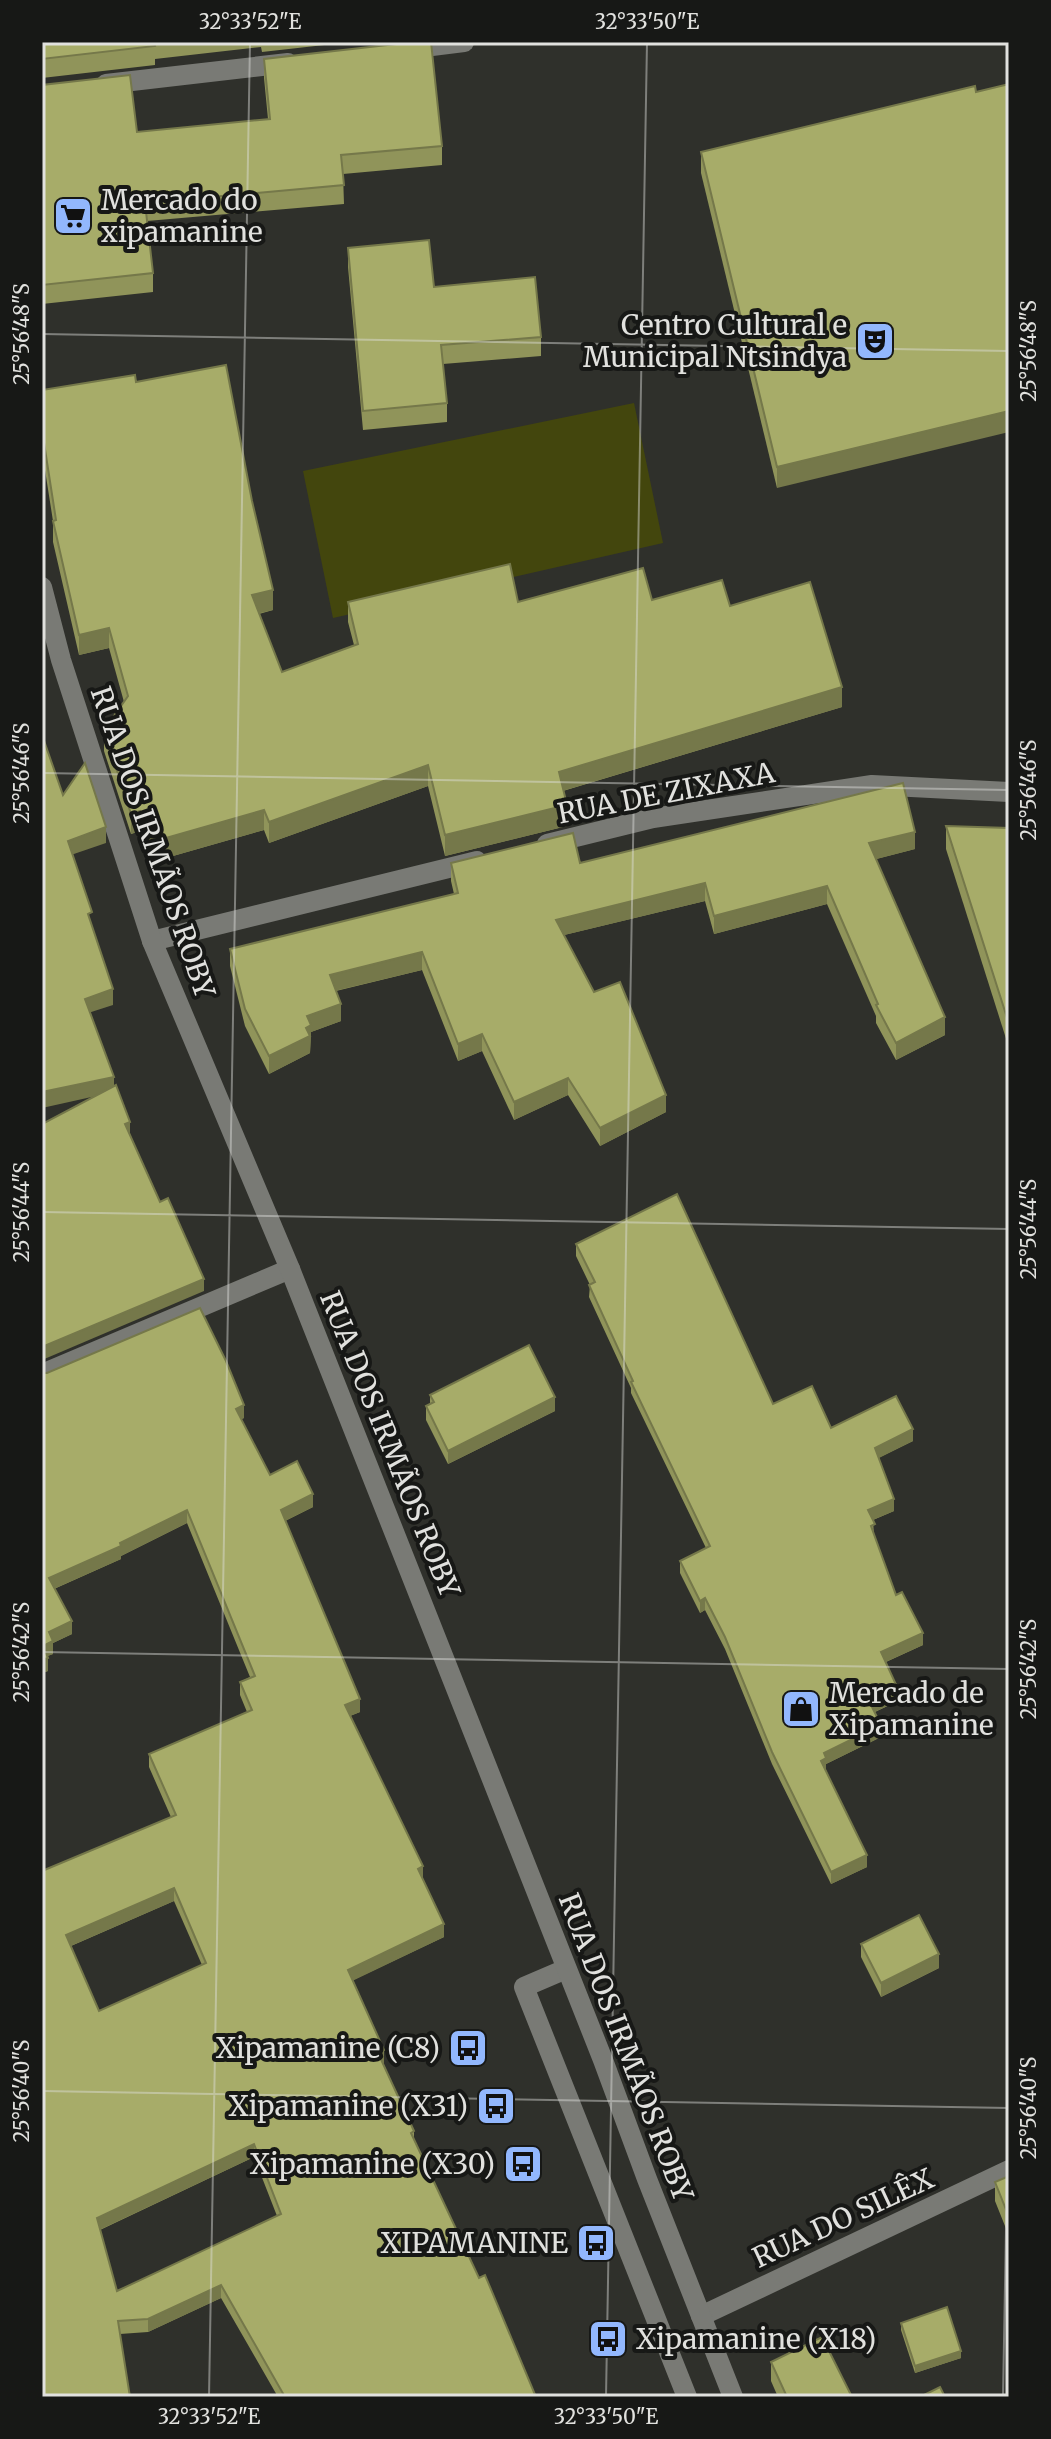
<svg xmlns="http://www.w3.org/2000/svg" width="1051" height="2439" viewBox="0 0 1051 2439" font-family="Merriweather,serif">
	<rect width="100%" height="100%" fill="#2f302b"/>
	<path fill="#43460d" d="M634 403 663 543 333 618 303 471Z"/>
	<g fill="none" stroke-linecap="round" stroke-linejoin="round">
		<path stroke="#797a75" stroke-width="20" d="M566 1969 524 1987 687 2397"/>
		<g stroke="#797a75" stroke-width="20">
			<path d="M408 49 464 42"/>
			<path d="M106 84 288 63"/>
			<path d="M547 844 653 818 872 785 1009 792"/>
			<path d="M152 941 477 861"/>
			<path d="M42 1374 290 1269"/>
			<path d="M701 2316 1009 2170"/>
		</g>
		<path stroke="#797a75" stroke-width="20" d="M42 587 61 660 152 941 290 1269 603 2060 647 2179 733 2397"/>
	</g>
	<g fill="#90945a" fill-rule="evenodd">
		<path d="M42 42H351L262 52 261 47 155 59V65L42 78Z"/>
		<path d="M264 59 442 146V165L343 174 344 204 147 221 153 273V292L42 304V85L137 132 268 119 264 78Z"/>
		<path d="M975 86 777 488 701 173V152Z"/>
		<path d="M348 248 434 287 541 337V356L443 364 447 403V422L363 430 348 267Z"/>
		<path d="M136 382 273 610 259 614 282 672 354 645 348 622V602H518L652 600 730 606 842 707 563 791 567 826 445 856 428 786 269 843 264 830 152 862 140 831 131 834 104 751V730L124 702 109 648 79 655 53 542V521L42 451V390Z"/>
		<path d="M946 826 1009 828V1048L946 849Z"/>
		<path d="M915 849 876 859 945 1035 896 1060 876 1023V1016L827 904 714 934 705 901 564 935 594 992 666 1112 600 1146 568 1095 514 1120 482 1051 458 1061 422 970 336 991 341 1021 311 1032 310 1053 269 1074 245 1026 230 966V949L454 894 451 881V863H580Z"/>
		<path d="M576 1244 773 1404 831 1428 913 1441 878 1458 894 1511 873 1520 874 1536 896 1595 923 1645 886 1662 898 1701 875 1712 881 1737 826 1764V1770L867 1867 831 1884 772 1764 725 1649 705 1610 700 1613 680 1573V1561L706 1548 631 1393V1388L589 1297 590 1285 576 1256Z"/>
		<path d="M200 1308 226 1361 244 1405V1418L241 1419 270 1475 297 1461 313 1494V1507L285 1521 360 1699V1712L350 1716 423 1866V1879L444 1924V1937L353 1980 384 2050V2063H383L414 2131V2141L479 2278 485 2275 536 2397H278L221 2298 148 2332 120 2334 130 2397H42V1871L171 1817 149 1767V1754L247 1712 240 1695V1682L250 1677 187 1523 121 1556V1559L54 1589 72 1621V1634L53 1643V1654L47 1656 48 1671 42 1673V1373H47ZM174 1901 202 1965 99 2011 71 1946ZM254 2157 277 2216 117 2291 100 2230Z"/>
		<path d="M430 1395 555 1411 448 1464 426 1420V1406L430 1404Z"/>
		<path d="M861 1944 939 1968 881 1997 861 1957Z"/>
		<path d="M1009 2176V2236L995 2201V2182Z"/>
		<path d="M901 2323 961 2358 915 2373 901 2330Z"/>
		<path d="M771 2362 852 2397H778L771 2381Z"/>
	</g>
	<g fill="#75784a">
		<path d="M1009 411V432L777 488V467Z"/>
		<path d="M273 590V610L252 615V595Z"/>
		<path d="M109 628V648L79 655V635Z"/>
		<path d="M842 687V707L559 792V772Z"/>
		<path d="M428 765V786L269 843V822Z"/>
		<path d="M567 805V826L445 856V835Z"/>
		<path d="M264 810V830L152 862V842Z"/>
		<path d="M140 811V831L131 834V814Z"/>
		<path d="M106 827V843L68 856V841Z"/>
		<path d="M915 832V849L869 861V843Z"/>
		<path d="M705 883V901L556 937V920Z"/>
		<path d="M827 886V904L714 934V916Z"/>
		<path d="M422 952V970L330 992V975Z"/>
		<path d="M113 989V1005L85 1014V999Z"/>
		<path d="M341 1004V1021L311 1032 310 1053 269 1074V1056L307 1016Z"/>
		<path d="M945 1017V1035L896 1060V1043Z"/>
		<path d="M482 1034V1051L458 1061V1044Z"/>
		<path d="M114 1077V1092L42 1108V1092Z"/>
		<path d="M568 1078V1095L514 1120V1102Z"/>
		<path d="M666 1095V1112L600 1146V1128Z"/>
		<path d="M130 1122V1135L125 1124Z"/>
		<path d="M204 1279V1291L42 1360V1347Z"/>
		<path d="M555 1397V1411L448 1464V1451Z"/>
		<path d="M244 1405V1418L236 1422V1409Z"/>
		<path d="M913 1429V1441L875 1460V1448Z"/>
		<path d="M313 1494V1507L281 1523V1510Z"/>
		<path d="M894 1499V1511L868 1522V1510Z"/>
		<path d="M187 1510V1523L121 1556V1559L49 1591V1578Z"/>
		<path d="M705 1598V1610L700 1613V1601Z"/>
		<path d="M72 1621V1634L53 1643V1654L43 1658V1646L49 1632Z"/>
		<path d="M923 1633V1645L881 1664V1652Z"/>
		<path d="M48 1658V1671L42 1673V1660Z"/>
		<path d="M898 1689V1701L870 1714V1703Z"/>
		<path d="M360 1699V1712L345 1718V1705Z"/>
		<path d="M881 1725V1737L826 1764V1770L821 1772V1761L824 1753Z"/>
		<path d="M867 1855V1867L831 1884V1872Z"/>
		<path d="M423 1866V1879L418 1869Z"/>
		<path d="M174 1888V1901L66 1948V1935Z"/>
		<path d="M444 1924V1937L348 1983V1970Z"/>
		<path d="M939 1954V1968L881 1997V1983Z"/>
		<path d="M384 2050V2063L378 2066V2053Z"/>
		<path d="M254 2144V2157L97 2231V2218Z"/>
		<path d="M221 2285V2298L148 2332V2319Z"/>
		<path d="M961 2351V2358L915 2373V2366Z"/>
	</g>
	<g fill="#a7ac69" stroke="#75784a" stroke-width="2" fill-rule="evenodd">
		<path d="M42 42H154L155 46 42 59Z"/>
		<path d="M414 42H431L442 146 341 155 344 185 145 203 153 273 42 285V85L130 75 137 132 270 119 264 59Z"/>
		<path d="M1009 84V411L777 467 701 152 975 86 976 92Z"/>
		<path d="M429 240 434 287 535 277 541 337 441 345 447 403 363 411 348 248Z"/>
		<path d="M226 365 252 501 273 590 252 595 282 672 358 644 348 602 510 564 518 602 643 568 652 600 722 580 730 606 810 582 842 687 559 772 567 805 445 835 428 765 269 822 264 810 152 842 140 811 131 814 104 730 128 696 109 628 79 635 53 521 56 520 42 430V390L135 375 136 382Z"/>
		<path d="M42 735 63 795 85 763 106 827 68 841 92 912 88 914 113 989 85 999 114 1077 42 1092Z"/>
		<path d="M903 783 915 832 869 843 945 1017 896 1043 876 1005 878 1004 827 886 714 916 705 883 556 920 594 992 620 982 666 1095 600 1128 568 1078 514 1102 482 1034 458 1044 422 952 330 975 341 1004 307 1016 311 1025 306 1028 310 1036 269 1056 245 1009 230 949 458 893 451 863 573 833 580 863Z"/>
		<path d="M946 826 1009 828V1024Z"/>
		<path d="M116 1085 130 1122 125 1124 160 1202 168 1198 204 1279 42 1347V1124Z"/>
		<path d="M677 1194 773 1404 812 1386 831 1428 896 1396 913 1429 875 1448 894 1499 868 1510 875 1524 871 1526 896 1595 902 1592 923 1633 881 1652 898 1689 870 1703 881 1725 824 1753 826 1758 821 1761 867 1855 831 1872 772 1752 725 1637 705 1598 700 1601 680 1561 710 1546 631 1382 633 1381 589 1285 595 1282 576 1244Z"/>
		<path d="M200 1308 226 1361 244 1405 236 1409 270 1475 297 1461 313 1494 281 1510 360 1699 345 1705 423 1866 418 1869 444 1924 348 1970 384 2050 378 2053 414 2131 411 2133 479 2278 485 2275 536 2397H285L221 2285 148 2319 118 2321 130 2397H42V1871L176 1815 149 1754 252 1710 240 1682 255 1676 187 1510 120 1543 121 1546 49 1578 72 1621 49 1632 53 1641 43 1646 48 1658 42 1660V1373H47ZM174 1888 206 1963 99 2011 66 1935ZM254 2144 281 2214 117 2291 97 2218Z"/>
		<path d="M529 1345 555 1397 448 1451 426 1406 434 1402 430 1395Z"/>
		<path d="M919 1915 939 1954 881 1983 861 1944Z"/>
		<path d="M1009 2176V2217L995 2182Z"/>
		<path d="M947 2307 961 2351 915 2366 901 2323Z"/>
		<path d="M822 2337 852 2397H787L771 2362Z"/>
		<path d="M940 2387 945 2397H920Z"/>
	</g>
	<path fill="none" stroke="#e1e1de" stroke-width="2" stroke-opacity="0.45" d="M42 334 1009 351M42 773 1009 790M42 1212 1009 1229M42 1652 1009 1669M42 2091 1009 2108M209 2397 250 42M606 2397 647 42M1003 2397 1009 2061"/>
	<defs>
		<symbol id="supermarket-square" viewBox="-11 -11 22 22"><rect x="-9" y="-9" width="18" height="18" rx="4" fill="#92b7fd" stroke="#171816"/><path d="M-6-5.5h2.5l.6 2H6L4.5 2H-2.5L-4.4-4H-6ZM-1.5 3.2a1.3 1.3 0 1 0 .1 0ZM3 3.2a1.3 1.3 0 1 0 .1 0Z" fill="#111"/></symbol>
		<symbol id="theatre-square" viewBox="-11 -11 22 22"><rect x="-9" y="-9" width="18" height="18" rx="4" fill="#92b7fd" stroke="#171816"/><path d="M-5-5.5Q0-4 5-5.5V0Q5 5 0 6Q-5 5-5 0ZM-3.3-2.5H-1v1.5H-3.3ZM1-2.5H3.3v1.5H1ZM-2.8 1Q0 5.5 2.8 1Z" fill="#111"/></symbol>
		<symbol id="shop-square" viewBox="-11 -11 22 22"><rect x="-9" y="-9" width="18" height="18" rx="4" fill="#92b7fd" stroke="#171816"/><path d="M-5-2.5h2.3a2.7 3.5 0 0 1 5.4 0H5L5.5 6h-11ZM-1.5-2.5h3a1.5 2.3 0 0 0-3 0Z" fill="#111"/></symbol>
		<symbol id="bus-square" viewBox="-11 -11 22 22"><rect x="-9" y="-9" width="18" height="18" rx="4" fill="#92b7fd" stroke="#171816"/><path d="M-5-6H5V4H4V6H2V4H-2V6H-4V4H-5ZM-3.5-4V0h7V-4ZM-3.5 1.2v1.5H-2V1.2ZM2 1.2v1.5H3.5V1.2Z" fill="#111"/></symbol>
	</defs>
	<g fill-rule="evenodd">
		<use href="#supermarket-square" x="51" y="194" width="44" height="44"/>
		<use href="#theatre-square" x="853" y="319" width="44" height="44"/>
		<use href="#shop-square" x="779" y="1687" width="44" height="44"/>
		<use href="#bus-square" x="446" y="2026" width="44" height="44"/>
		<use href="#bus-square" x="474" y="2084" width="44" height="44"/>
		<use href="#bus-square" x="501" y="2142" width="44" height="44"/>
		<use href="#bus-square" x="574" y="2221" width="44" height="44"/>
		<use href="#bus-square" x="586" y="2317" width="44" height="44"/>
	</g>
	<g text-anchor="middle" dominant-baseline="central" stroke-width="8" stroke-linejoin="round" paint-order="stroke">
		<g font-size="28" fill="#e1e1de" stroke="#171816" text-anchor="end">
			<text x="101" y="200" text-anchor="start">Mercado do<tspan x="101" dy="32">xipamanine</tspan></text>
			<text x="847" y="325">Centro Cultural e<tspan x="847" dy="32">Municipal Ntsindya</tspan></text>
			<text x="829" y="1693" text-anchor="start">Mercado de<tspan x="829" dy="32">Xipamanine</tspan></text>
			<text x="440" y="2048">Xipamanine (C8)</text>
			<text x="468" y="2106">Xipamanine (X31)</text>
			<text x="495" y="2164">Xipamanine (X30)</text>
			<text x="568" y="2243">XIPAMANINE</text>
			<text x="636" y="2339" text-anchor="start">Xipamanine (X18)</text>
		</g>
		<g font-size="28" fill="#e1e1de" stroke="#171816">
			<text transform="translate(666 793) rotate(-11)">RUA DE ZIXAXA</text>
			<text transform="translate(153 842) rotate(71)">RUA DOS IRMÃOS ROBY</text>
			<text transform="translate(390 1444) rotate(68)">RUA DOS IRMÃOS ROBY</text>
			<text transform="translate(626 2047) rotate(69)">RUA DOS IRMÃOS ROBY</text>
			<text transform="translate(843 2218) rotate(-25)">RUA DO SILÊX</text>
		</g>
	</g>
	<rect width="1051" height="2439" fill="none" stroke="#171816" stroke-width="88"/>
	<rect x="44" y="44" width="963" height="2351" fill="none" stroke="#e1e1de" stroke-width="3"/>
	<g font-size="20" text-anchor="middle" fill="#e1e1de">
		<text x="250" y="29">32°33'52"E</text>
		<text x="647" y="29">32°33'50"E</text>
		<text transform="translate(22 334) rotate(-90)" y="7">25°56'48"S</text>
		<text transform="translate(1029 351) rotate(-90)" y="7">25°56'48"S</text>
		<text transform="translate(22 773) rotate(-90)" y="7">25°56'46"S</text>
		<text transform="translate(1029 790) rotate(-90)" y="7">25°56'46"S</text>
		<text transform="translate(22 1212) rotate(-90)" y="7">25°56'44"S</text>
		<text transform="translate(1029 1229) rotate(-90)" y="7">25°56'44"S</text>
		<text transform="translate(22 1652) rotate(-90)" y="7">25°56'42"S</text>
		<text transform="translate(1029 1669) rotate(-90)" y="7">25°56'42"S</text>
		<text transform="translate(22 2091) rotate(-90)" y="7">25°56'40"S</text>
		<text transform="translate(1029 2108) rotate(-90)" y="7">25°56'40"S</text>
		<text x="209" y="2424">32°33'52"E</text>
		<text x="606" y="2424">32°33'50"E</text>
	</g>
</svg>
